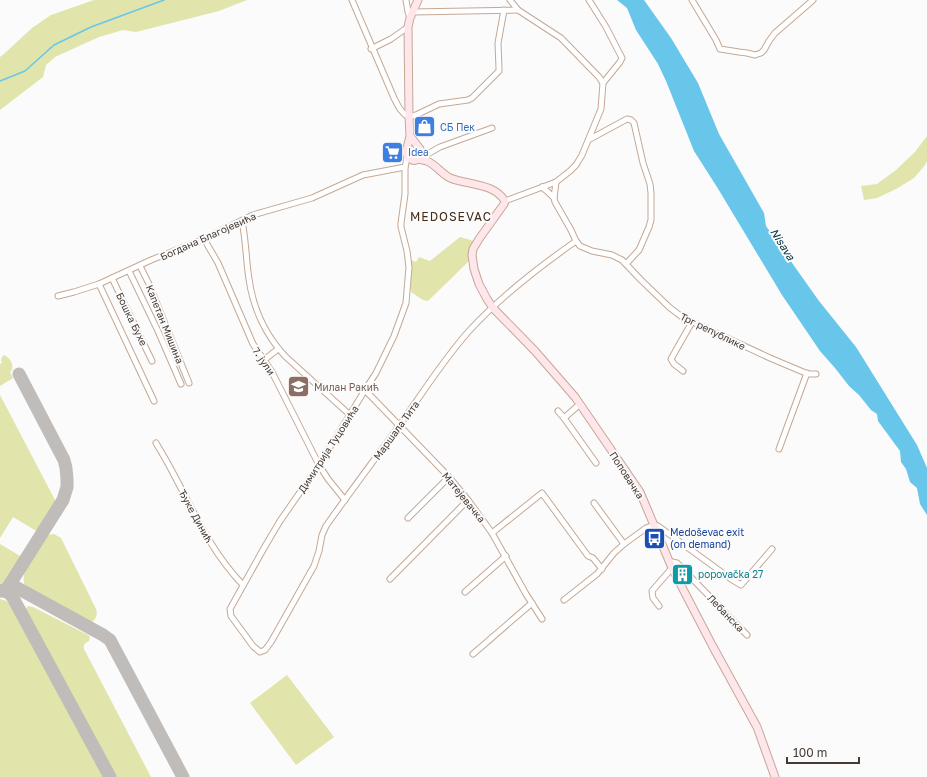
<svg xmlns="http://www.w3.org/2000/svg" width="927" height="777" viewBox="0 0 927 777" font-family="'Golos Text',sans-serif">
	<rect width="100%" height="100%" fill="#fbfbfb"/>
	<g fill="#e1e4ab">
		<path d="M94 0H247L219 11 136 32 123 30 99 37 55 57 46 65 43 77 0 110V57L4 54 32 28 51 15Z"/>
		<path d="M927 136V161L925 165 914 178 896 189 877 198 864 200 861 186 877 184 896 170 915 152Z"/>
		<path d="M460 237 474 241 468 262 428 301 423 300 411 292V260L416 262 419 257 430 261Z"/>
		<path d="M4 355C10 358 14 364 12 370L10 372 13 378 0 386V364L2 363 1 360 2 357Z"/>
		<path d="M0 395 55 500V504L38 532 13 517 0 538Z"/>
		<path d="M54 534 61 538 96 609C98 615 96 620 90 623H85L30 594C19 581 24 571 32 558 36 552 40 545 44 539L47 535Z"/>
		<path d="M0 544 22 557 10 577 0 585Z"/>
		<path d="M0 599 7 601 14 608 104 777H0Z"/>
		<path d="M28 606 33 607 88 635 90 637 89 641C85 643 83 644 84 649L151 777H114L27 615 26 609Z"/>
		<path d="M287 675 334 737 296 765 250 703Z"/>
	</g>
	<path fill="#67c6ea" d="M617 0H644L671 38 698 83 719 134 764 213 766 226 802 277 819 301 856 347 917 445 927 468V515L920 504 917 488 910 482 906 469 901 462 900 451 878 421 877 414 871 410 859 395 849 386 835 368 820 351 782 295 717 187 694 151 666 81 658 64 636 30 627 8Z"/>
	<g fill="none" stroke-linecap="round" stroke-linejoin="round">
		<path stroke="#67c6ea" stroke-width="1.5" d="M0 81 25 71 54 45 91 27 164 0"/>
		<g stroke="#c0bcb9" stroke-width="13">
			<path d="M1 591 6 589 10 584 103 635 110 640 183 777"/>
			<path d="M2 591 7 592 12 596 110 777"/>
			<path d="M11 593 10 584 63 500 67 487V479L66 468 64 460 19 374"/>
		</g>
		<defs>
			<g id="street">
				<path d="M352 0 394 98C398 106 401 113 409 117L416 115 439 104 468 100 472 98 499 71V69L498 43 504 10"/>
				<path d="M406 0 408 12 410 18"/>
				<path d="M589 0 606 27 622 58 620 62 603 83"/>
				<path d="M692 0 716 40 720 49 739 52 747 53 755 55 761 53 764 50 769 41 775 33 813 0"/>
				<path d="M412 12 518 10"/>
				<path d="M371 49 391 39 408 27"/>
				<path d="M590 139 627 119 631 120 634 123 643 163 650 184 651 193V220L649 227 639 250 626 264"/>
				<path d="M407 156 406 163 405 167V194L401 223V227L407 251 409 267 406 303 394 336 376 373 365 390 319 465 280 521 264 548 230 609 231 616 253 646 260 652 265 650 271 642 314 566 319 551 322 535 326 526C350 492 375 459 399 426 422 394 443 360 469 331 500 297 539 267 576 241"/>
				<path d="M424 156 440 147 492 128"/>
				<path d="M556 182 554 198 555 202 571 230 576 241 580 246 592 251 612 255 622 260 641 280 669 307 682 317 770 358 808 374H816"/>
				<path d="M542 187 548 192 554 198"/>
				<path d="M505 201 556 182 570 171 576 165 582 155 601 109 603 83 599 77 561 38 518 10 510 0"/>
				<path d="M242 221C246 240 246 260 249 279 253 308 266 336 286 357L350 415"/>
				<path d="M204 239 218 263 253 344 272 372 319 465 328 479 345 500"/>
				<path d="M140 266 149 284 189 383"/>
				<path d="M129 271 158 331 181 384"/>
				<path d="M112 278 152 361"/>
				<path d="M99 284 154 401"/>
				<path d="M58 296 74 292 99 284 151 260 204 239 253 215 312 198 363 175 405 167"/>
				<path d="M264 360 278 349"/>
				<path d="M683 371 674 364 671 359 692 322"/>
				<path d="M365 390 449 477 468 500 492 533 526 594 542 619"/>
				<path d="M558 411 564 418 596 463"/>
				<path d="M564 418 580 404"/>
				<path d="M156 443C162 453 168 463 173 473 194 512 211 552 243 585"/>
				<path d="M779 449 807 373"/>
				<path d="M594 503 624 544"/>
				<path d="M408 518 449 477"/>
				<path d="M492 533 542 493 588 556 593 558 602 569"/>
				<path d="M670 563 672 562 677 563 747 635"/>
				<path d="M390 579 468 500"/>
				<path d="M465 592 506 556"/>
				<path d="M564 600 597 574 614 553 624 544 646 528 654 525 658 526 731 579 741 585 772 549"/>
				<path d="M659 606 653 598 652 591 672 568"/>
				<path d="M473 654 532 603"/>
			</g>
			<g id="secondary">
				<path d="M410 136 420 149C423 162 409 165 406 152L410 136 409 117 408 27 410 18 418 0"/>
				<path d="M418 159C421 160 424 160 427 161 436 165 442 174 450 178 468 185 494 183 505 201L504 204 479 239 473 249 472 255 474 269 479 284 487 299 493 308 535 351 575 397 640 492 672 568 712 645 757 727 775 777"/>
			</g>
		</defs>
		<use href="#street" stroke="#c4a895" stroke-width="7"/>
		<use href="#secondary" stroke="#c4a895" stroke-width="9"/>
		<use href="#street" stroke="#fff" stroke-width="5"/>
		<use href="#secondary" stroke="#fee6eb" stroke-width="7"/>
	</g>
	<defs>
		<symbol id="shop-square" viewBox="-11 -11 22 22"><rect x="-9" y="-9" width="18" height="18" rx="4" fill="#3f7fe0" stroke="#fbfbfb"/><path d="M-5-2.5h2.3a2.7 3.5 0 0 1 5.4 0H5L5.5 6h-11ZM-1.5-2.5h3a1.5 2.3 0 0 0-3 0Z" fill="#fff"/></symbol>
		<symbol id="supermarket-square" viewBox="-11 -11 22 22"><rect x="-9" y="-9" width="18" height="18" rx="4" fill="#3f7fe0" stroke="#fbfbfb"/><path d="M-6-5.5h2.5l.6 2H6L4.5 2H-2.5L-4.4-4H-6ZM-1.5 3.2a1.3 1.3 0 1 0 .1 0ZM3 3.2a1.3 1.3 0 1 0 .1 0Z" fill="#fff"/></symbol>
		<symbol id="school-square" viewBox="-11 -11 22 22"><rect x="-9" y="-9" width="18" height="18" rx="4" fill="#8d6e63" stroke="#fbfbfb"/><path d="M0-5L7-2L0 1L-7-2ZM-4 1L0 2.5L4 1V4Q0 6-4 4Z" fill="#fff"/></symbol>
		<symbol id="bus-square" viewBox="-11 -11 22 22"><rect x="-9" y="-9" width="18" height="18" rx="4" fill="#1a4fb4" stroke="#fbfbfb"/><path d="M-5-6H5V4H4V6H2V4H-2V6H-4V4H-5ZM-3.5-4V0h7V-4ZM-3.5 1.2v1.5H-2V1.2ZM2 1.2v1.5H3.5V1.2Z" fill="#fff"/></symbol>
		<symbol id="building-square" viewBox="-11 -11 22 22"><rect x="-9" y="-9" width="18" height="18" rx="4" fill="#0f9aa8" stroke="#fbfbfb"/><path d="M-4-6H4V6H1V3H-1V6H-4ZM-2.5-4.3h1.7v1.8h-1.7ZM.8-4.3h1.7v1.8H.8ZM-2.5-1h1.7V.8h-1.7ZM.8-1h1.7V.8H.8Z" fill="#fff"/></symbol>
	</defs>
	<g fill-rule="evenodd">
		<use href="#shop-square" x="412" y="114" width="25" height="25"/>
		<use href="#supermarket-square" x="380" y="140" width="25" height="25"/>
		<use href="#school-square" x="286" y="374" width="25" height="25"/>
		<use href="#bus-square" x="642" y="526" width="25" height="25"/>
		<use href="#building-square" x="670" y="562" width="25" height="25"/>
	</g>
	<g text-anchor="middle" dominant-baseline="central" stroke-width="4" stroke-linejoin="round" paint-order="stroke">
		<g font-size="10" fill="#366cbe" stroke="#fbfbfb" text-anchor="start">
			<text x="440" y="127">СБ Пек</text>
			<text x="408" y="152">Idea</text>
		</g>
		<g font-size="10" fill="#453931" stroke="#fbfbfb">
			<text transform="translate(208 236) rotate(-24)">Богдана Благојевића</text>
			<text transform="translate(132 319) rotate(64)">Бошка Бухе</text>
			<text transform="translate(165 324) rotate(68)">Капетан Мишина</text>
			<text transform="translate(713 331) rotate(26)">Трг републике</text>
			<text transform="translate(264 361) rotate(56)">7. јули</text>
			<text transform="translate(396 430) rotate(-54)">Маршала Тита</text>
			<text transform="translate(328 449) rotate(-57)">Димитрија Туцовића</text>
			<text transform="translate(627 475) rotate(57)">Поповачка</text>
			<text transform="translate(464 497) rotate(51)">Матејевачка</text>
			<text transform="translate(196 516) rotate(61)">Ђуке Динић</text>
			<text transform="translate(726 613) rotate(46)">Лебанска</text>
		</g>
		<g font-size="10" fill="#785e54" stroke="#fbfbfb" text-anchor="start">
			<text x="314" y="387">Милан Ракић</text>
		</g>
		<g font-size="10" fill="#164399" stroke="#fbfbfb" text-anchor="start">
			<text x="670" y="532">Medoševac exit<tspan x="670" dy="12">(on demand)</tspan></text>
		</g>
		<g font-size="10" fill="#0d838f" stroke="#fbfbfb" text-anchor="start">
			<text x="698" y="574">popovačka 27</text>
		</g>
		<g font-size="11" font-style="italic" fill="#043241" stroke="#fbfbfb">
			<text transform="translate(783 244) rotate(58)">Nisava</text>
		</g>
		<g font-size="12" letter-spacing="1" fill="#422c1b" stroke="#fbfbfb">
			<text x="451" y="216">MEDOSEVAC</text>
		</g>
	</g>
	<path d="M787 757v6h72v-6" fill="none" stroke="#453931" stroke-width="2"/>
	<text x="793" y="757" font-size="12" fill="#453931" stroke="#fbfbfb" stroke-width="3" paint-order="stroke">100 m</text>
</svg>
